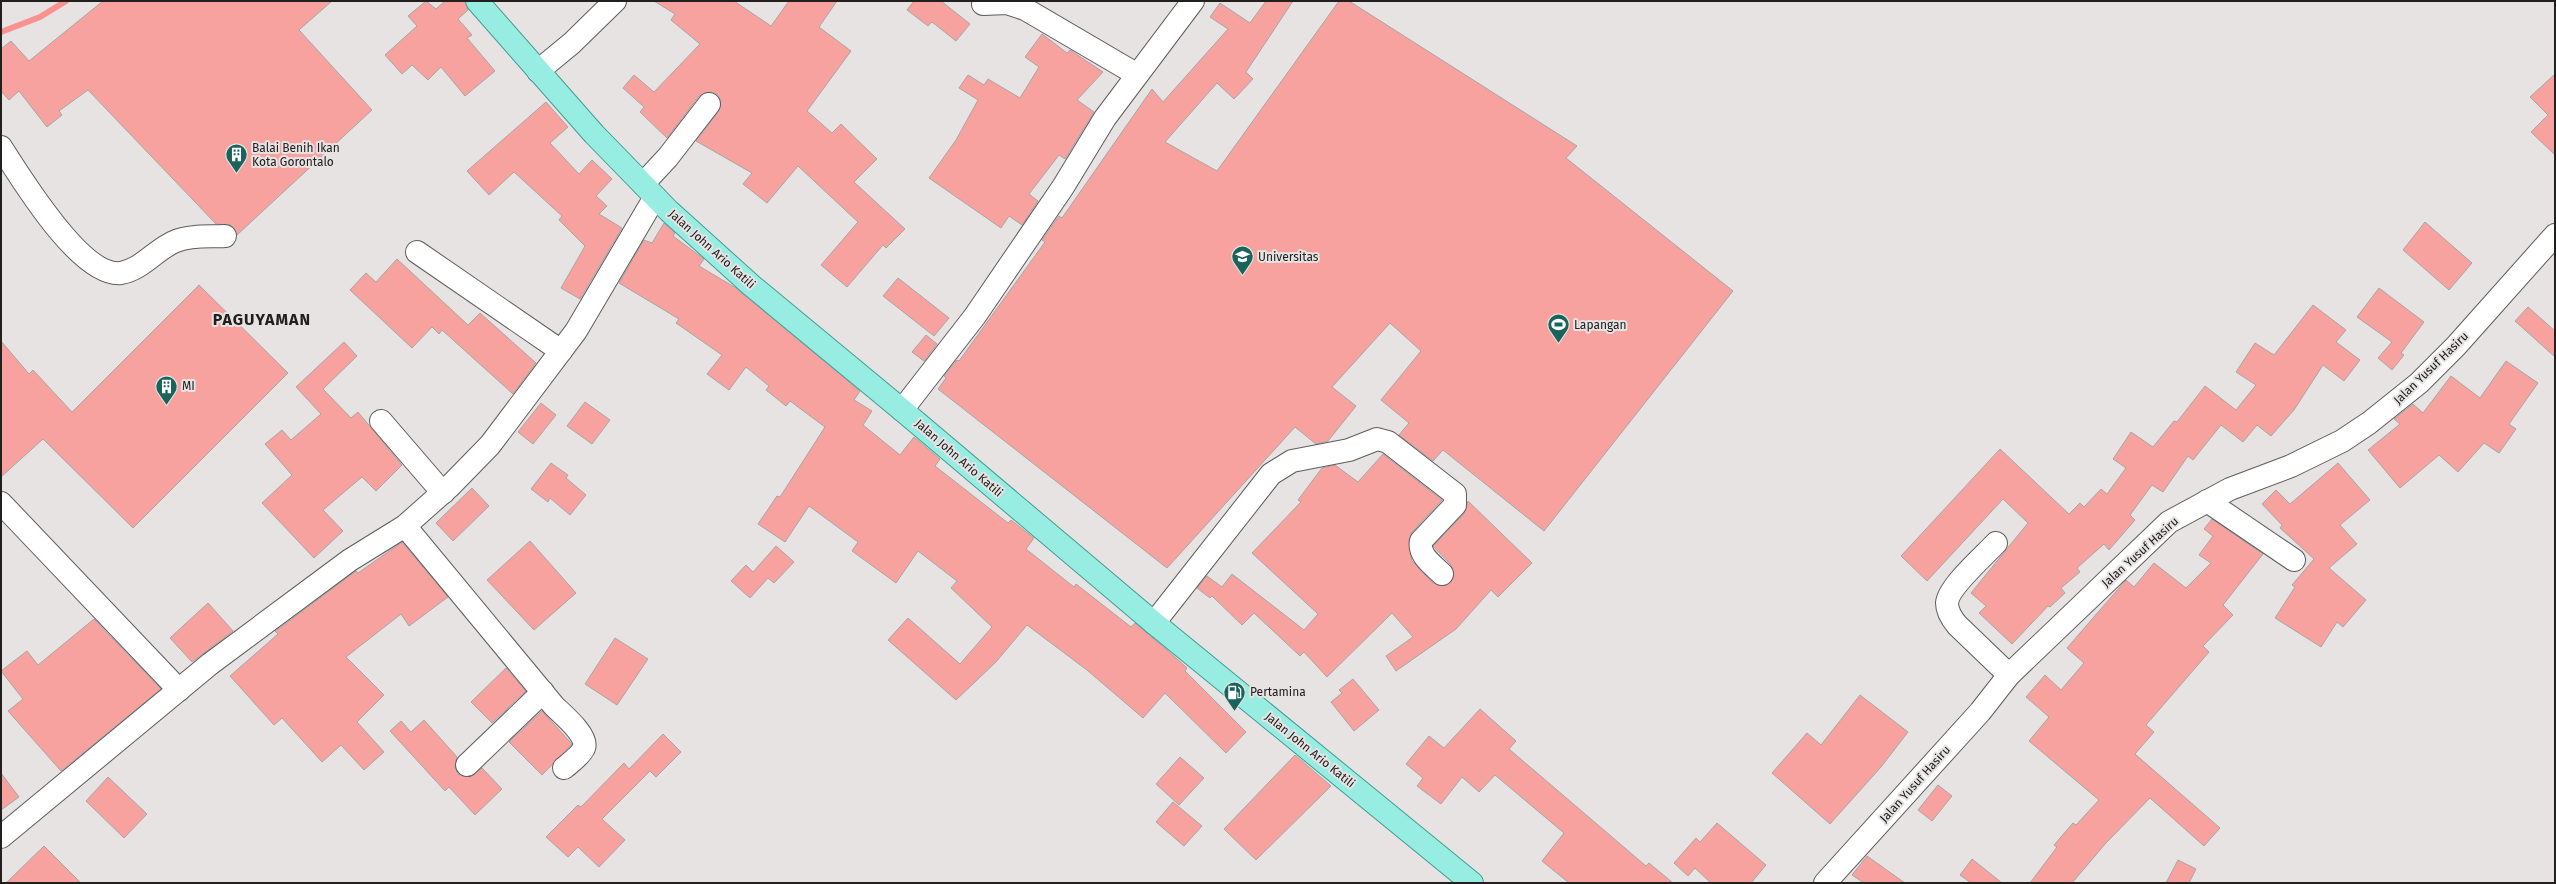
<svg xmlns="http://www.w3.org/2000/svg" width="2556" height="884" viewBox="0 0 2556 884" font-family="'Fira Sans',sans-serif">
	<rect width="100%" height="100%" fill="#e7e3e3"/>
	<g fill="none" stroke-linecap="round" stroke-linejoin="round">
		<path stroke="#fa928f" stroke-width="6" d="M1 32 40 17 66 1"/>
	</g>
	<g fill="#f7a29f" stroke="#a9a5a5">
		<path d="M103 1H332L299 30 372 110 237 235 231 225 216 224 88 90 59 111 62 115 47 127 19 91 9 100 1 91V49L11 41 29 61Z"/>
		<path d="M426 1 436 9 445 1H465L468 10 458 19 472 35 467 38 495 71 465 96 441 67 428 80 412 65 402 74 385 55 417 26 408 16Z"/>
		<path d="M654 1H734L771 26 789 1H837L819 27 851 51 807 111 832 133 841 124 877 159 854 182 905 229 886 248 883 245 847 287 821 265 858 222 798 166 767 203 743 184 752 173 696 141 719 111 721 100 717 94 710 92 699 96 667 138 640 112 644 107 623 88 634 75 654 92 700 44 671 20 675 14Z"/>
		<path d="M914 1H941L970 24 956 41 932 22 928 26 907 10Z"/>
		<path d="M1266 1H1293L1246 72 1253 79 1234 99 1217 83 1165 142 1217 171 1339 1H1349L1577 146 1566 158 1733 291 1544 531 1443 450 1433 461 1399 435 1409 423 1381 400 1421 351 1390 323 1332 387 1356 406 1328 441 1316 444 1295 427 1167 568 938 389 946 378 944 376 957 360 959 361 1045 242 1042 240 1059 216 1062 218 1152 89 1163 102 1228 29 1210 17 1220 3 1250 23Z"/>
		<path d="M1042 34 1067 53 1070 50 1103 72 1077 100 1094 112 1065 159 1059 155 1029 194 1038 201 1022 225 1009 216 1001 228 929 178 956 140 978 100 959 88 968 75 984 85 988 79 1020 98 1039 67 1025 57Z"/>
		<path d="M2555 74V155L2531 132 2548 115 2530 97Z"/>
		<path d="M546 102 568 127 550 143 579 174 592 160 612 179 596 196 607 206 599 214 622 228 580 299 561 288 585 246 559 220 562 216 514 172 489 195 467 171Z"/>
		<path d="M2425 222 2472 263 2449 290 2403 250Z"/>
		<path d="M664 223 675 233 673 236 704 259 699 266 736 288 860 391 854 400 872 411 863 425 900 455 914 437 940 459 935 466 1008 523 1011 520 1034 538 1026 549 1074 587 1076 584 1131 627 1135 623 1166 649 1187 668 1185 671 1246 732 1226 753 1165 693 1143 718 1087 670 1027 625 996 662 956 700 888 640 908 618 960 664 992 627 951 588 957 581 918 551 896 583 852 551 858 542 809 506 785 542 758 524 777 496 780 497 825 427 790 401 786 406 766 390 769 386 746 367 729 390 707 374 722 355 676 323 679 319 619 283 644 240 652 243Z"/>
		<path d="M397 259 468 325 480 313 536 363 513 394 442 330 439 334 432 327 412 348 350 290 366 273 376 282Z"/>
		<path d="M898 278 949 318 934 336 883 296Z"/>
		<path d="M199 285 288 373 133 528 43 439 1 477V341L29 374 33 370 72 412Z"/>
		<path d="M2379 288 2424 322 2401 353 2404 355 2392 370 2378 358 2392 342 2357 317Z"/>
		<path d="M2313 305 2346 330 2336 342 2360 360 2344 381 2323 365 2294 410 2271 436 2257 425 2243 442 2221 425 2193 460 2188 456 2163 492 2152 485 2130 515 2135 520 2109 550 2104 544 2077 568 2080 572 2061 588 2065 593 2050 607 2048 606 2012 644 1979 613 1986 606 1971 593 2028 523 2003 499 1927 581 1901 556 2000 449 2069 514 2080 503 2084 507 2101 489 2107 494 2126 468 2113 459 2131 432 2153 447 2174 421 2177 422 2205 386 2236 410 2256 385 2236 372 2255 343 2274 355Z"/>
		<path d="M2528 307 2555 331V357L2515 321Z"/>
		<path d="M926 335 937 344 924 361 912 352Z"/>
		<path d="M344 342 357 356 323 389 351 418 358 412 402 465 376 491 362 477 323 510 343 531 314 558 262 503 292 475 265 444 282 430 291 440 321 414 296 387Z"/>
		<path d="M2506 361 2538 383 2509 424 2516 429 2499 453 2484 443 2458 472 2439 455 2400 488 2368 450 2400 424 2394 419 2413 404 2423 413 2451 376 2480 398Z"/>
		<path d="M585 402 610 420 592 444 567 426Z"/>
		<path d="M541 403 556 415 533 444 518 432Z"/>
		<path d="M1383 454 1442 500 1412 532 1409 540 1412 561 1433 583 1445 586 1454 577 1451 565 1433 546 1464 514 1468 501 1532 563 1498 597 1491 590 1456 629 1396 671 1386 656 1413 637 1392 613 1327 677 1304 652 1300 656 1254 613 1242 625 1212 596 1210 598 1197 588 1207 576 1222 587 1232 574 1304 630 1318 614 1252 553 1301 502 1298 500 1322 468 1335 465 1358 482Z"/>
		<path d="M551 463 568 475 566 478 586 495 570 515 550 498 548 502 531 489Z"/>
		<path d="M2338 463 2370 500 2340 525 2357 544 2329 568 2366 600 2343 627 2337 622 2321 647 2275 618 2295 587 2292 585 2314 559 2280 528 2282 525 2262 504 2276 490 2290 504Z"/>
		<path d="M472 488 489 506 453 541 436 523Z"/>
		<path d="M2212 519 2263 554 2223 605 2233 615 2203 646 2209 652 2146 725 2154 732 2135 754 2220 828 2204 846 2150 798 2106 843 2072 883H2030L2057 847 2054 845 2073 823 2076 825 2099 800 2029 741 2049 717 2026 697 2045 675 2061 690 2084 663 2067 648 2126 580 2134 587 2154 563 2186 588 2211 563 2199 555 2213 536 2204 529Z"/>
		<path d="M530 541 576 593 534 630 487 580Z"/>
		<path d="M402 542 448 597 409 626 401 614 346 657 384 695 357 722 384 752 364 770 341 745 322 762 282 718 274 725 230 676 278 634 275 631 281 627 356 571 358 573Z"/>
		<path d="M776 546 794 562 774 583 768 578 750 598 731 581 746 565 753 572Z"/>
		<path d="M208 603 233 631 192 662 170 638Z"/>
		<path d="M94 619 161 689 61 771 8 711 23 699 1 671 27 651 38 665Z"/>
		<path d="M615 638 648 659 617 705 585 684Z"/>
		<path d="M506 668 526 691 492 723 471 702Z"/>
		<path d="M1353 679 1379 710 1354 731 1331 702 1342 693 1339 690Z"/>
		<path d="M1860 695 1908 732 1881 767 1830 824 1772 773 1807 733 1821 745Z"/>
		<path d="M1480 709 1516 741 1509 749 1646 866 1649 863 1673 883H1569L1542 861 1564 833 1495 775 1479 792 1462 777 1441 804 1417 786 1423 778 1406 764 1429 736 1444 748Z"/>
		<path d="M542 711 572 744 542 775 509 742Z"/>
		<path d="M424 720 457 757 455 768 458 774 470 777 482 768 502 789 475 815 449 787 445 791 390 731 401 721 411 732Z"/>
		<path d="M663 734 681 752 656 777 650 771 602 819 625 840 599 867 578 847 568 857 546 837 578 805 581 807 624 763 629 769Z"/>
		<path d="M1295 755 1331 786 1256 860 1224 829Z"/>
		<path d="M1180 757 1204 778 1179 805 1156 784Z"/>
		<path d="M1 773 19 797 1 810Z"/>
		<path d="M108 777 147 814 124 838 86 801Z"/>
		<path d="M1938 785 1952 796 1932 821 1918 810Z"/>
		<path d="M1173 802 1202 826 1184 846 1156 822Z"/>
		<path d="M1717 823 1766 865 1751 883H1711L1695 868 1688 876 1674 863 1696 838 1700 842Z"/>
		<path d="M44 846 81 883H6Z"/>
		<path d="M1867 856 1905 883H1864L1852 875Z"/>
		<path d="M1972 859 2002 883H1971L1960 875Z"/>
		<path d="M2178 860 2196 869 2189 883H2166Z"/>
	</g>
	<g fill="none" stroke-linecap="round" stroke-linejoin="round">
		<defs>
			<g id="minor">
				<path d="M983 4 1007 3 1025 9 1136 74"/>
				<path d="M538 71 572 43 615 1"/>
				<path d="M1 147C21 178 81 278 121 273 143 269 157 248 176 241 191 235 210 237 225 236"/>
				<path d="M643 184 668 157 709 104"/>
				<path d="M417 252 561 351"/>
				<path d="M902 410 975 316 1063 187 1105 118 1193 1"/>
				<path d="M381 421 443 493"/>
				<path d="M2207 501 2294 560"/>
				<path d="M1 503 179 690"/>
				<path d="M405 526 554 706C562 714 589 736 584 748 580 756 570 763 564 768"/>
				<path d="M1996 543C1985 555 1948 587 1947 603 1947 611 1952 619 1957 625L2009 675"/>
				<path d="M1154 623 1271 474 1292 461 1349 450 1377 439 1388 442 1455 494V505L1421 541C1418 555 1432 564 1442 574"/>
				<path d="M467 765 543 692"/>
				<path d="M1 837 210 664 350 560 405 526 449 487 490 445 576 331 655 197"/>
			</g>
			<path id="secondary" d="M1825 883 1980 712 2009 675 2169 522 2230 489 2291 466 2342 441 2369 423 2419 383 2456 346 2555 235"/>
			<path id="primary" d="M477 1 594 134 669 211 751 285 902 410 1154 623 1472 883"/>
		</defs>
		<use href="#minor" stroke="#5f5c5c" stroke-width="24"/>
		<use href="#secondary" stroke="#5f5c5c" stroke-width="24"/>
		<use href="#primary" stroke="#429d91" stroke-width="24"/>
		<use href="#minor" stroke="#fff" stroke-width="22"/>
		<use href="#secondary" stroke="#fff" stroke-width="22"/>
		<use href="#primary" stroke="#98ede2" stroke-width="22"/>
	</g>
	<defs>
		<symbol id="building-pin" viewBox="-11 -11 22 30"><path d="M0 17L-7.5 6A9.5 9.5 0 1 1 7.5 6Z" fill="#18635a" stroke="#e7e3e3"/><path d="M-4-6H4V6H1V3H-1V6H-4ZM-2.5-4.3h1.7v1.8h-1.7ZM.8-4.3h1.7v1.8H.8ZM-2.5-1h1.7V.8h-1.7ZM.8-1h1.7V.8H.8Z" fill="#fff"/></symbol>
		<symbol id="university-pin" viewBox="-11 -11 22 30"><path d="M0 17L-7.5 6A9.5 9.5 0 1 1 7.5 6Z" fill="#18635a" stroke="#e7e3e3"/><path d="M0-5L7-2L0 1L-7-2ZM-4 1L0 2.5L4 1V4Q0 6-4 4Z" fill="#fff"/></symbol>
		<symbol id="stadium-pin" viewBox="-11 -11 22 30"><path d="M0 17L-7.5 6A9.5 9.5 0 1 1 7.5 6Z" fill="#18635a" stroke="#e7e3e3"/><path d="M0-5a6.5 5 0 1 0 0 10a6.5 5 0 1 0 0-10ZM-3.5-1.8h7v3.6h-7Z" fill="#fff"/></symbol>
		<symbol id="fuel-pin" viewBox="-11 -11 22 30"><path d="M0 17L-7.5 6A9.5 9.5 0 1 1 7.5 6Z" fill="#18635a" stroke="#e7e3e3"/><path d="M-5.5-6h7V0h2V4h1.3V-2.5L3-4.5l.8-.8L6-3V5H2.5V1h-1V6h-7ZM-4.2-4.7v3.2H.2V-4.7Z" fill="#fff"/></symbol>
	</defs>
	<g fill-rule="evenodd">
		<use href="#building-pin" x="224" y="142" width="25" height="34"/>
		<use href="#university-pin" x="1230" y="244" width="25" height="34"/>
		<use href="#stadium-pin" x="1546" y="312" width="25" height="34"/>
		<use href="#building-pin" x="154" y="374" width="25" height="34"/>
		<use href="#fuel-pin" x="1222" y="680" width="25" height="34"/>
	</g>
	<g text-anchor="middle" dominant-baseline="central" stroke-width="4" stroke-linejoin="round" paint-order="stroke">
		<g font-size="12" fill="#21201f" stroke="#e7e3e3" text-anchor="start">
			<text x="252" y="148">Balai Benih Ikan<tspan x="252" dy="14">Kota Gorontalo</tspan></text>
			<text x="1258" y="257">Universitas</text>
			<text x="1574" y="325">Lapangan</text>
			<text x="182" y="386">MI</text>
			<text x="1250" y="692">Pertamina</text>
		</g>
		<g font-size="12" fill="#21201f" stroke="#e7e3e3">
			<text transform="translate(712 249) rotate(42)">Jalan John Ario Katili</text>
			<text transform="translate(2431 368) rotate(-44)">Jalan Yusuf Hasiru</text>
			<text transform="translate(959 458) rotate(41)">Jalan John Ario Katili</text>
			<text transform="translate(2140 552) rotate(-42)">Jalan Yusuf Hasiru</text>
			<text transform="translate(1310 750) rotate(39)">Jalan John Ario Katili</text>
			<text transform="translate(1915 784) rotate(-48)">Jalan Yusuf Hasiru</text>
		</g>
		<g font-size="16" font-weight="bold" letter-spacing="1" fill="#21201f" stroke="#e7e3e3">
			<text x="262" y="319">PAGUYAMAN</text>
		</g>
	</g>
	<rect width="2556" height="884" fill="none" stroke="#21201f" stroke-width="4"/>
</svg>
